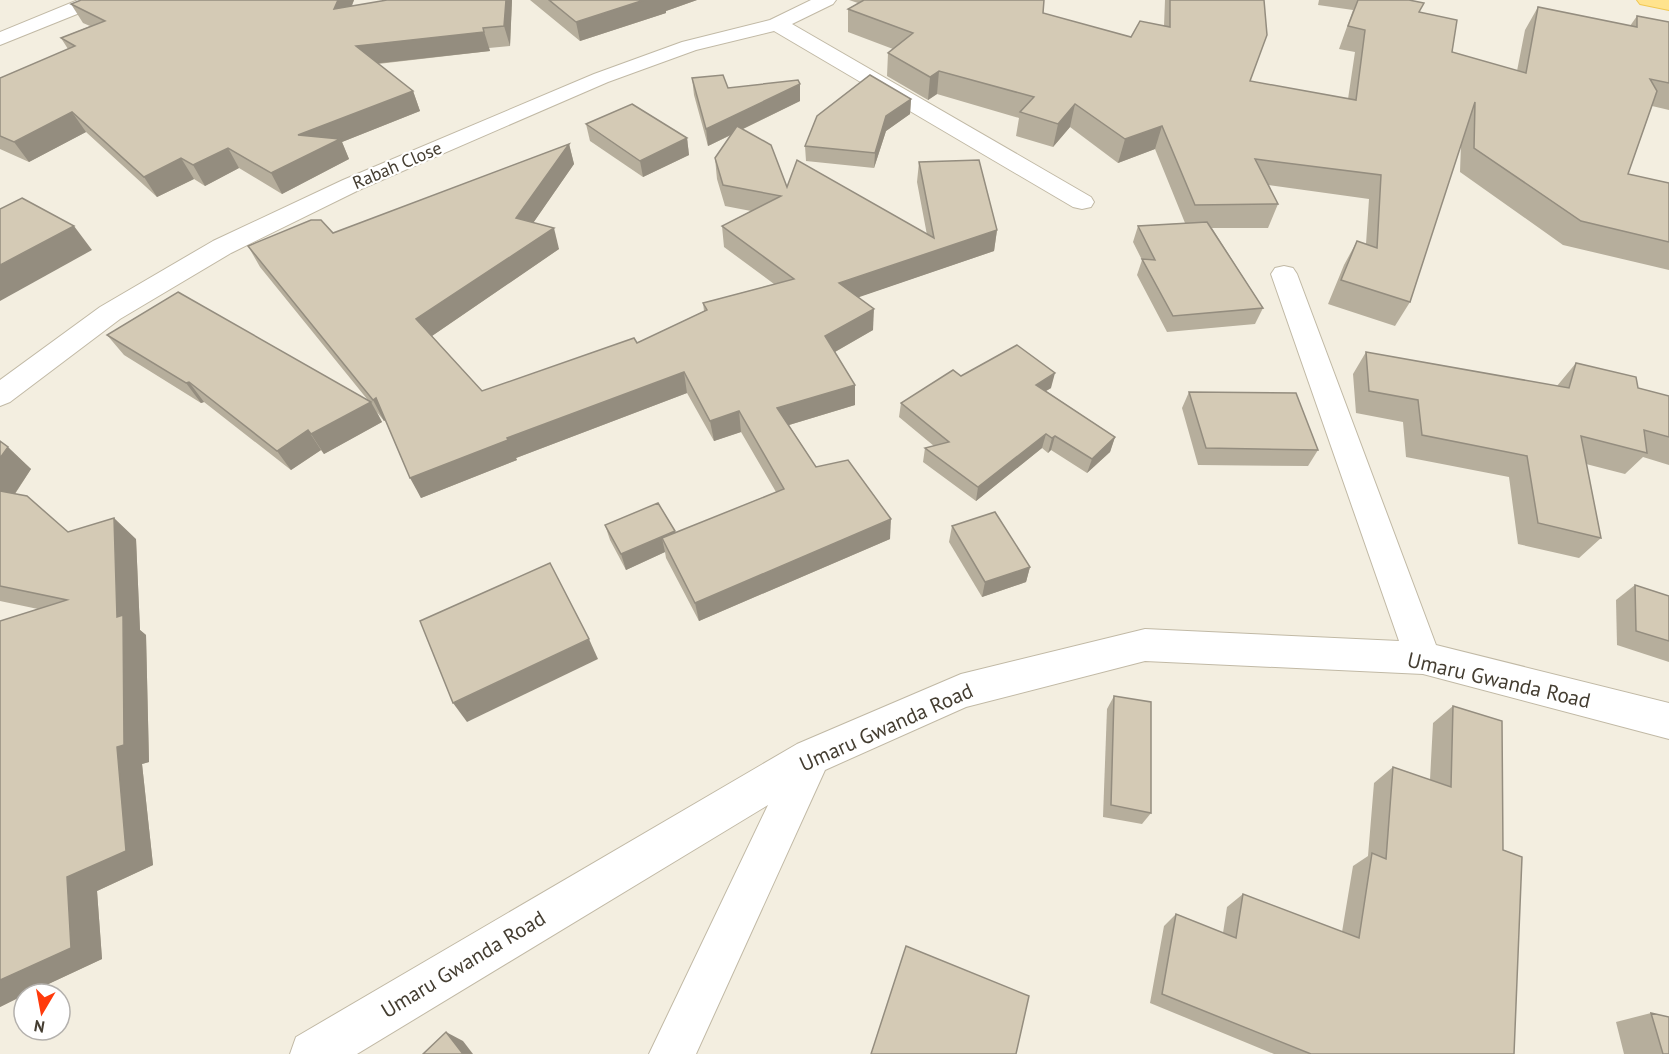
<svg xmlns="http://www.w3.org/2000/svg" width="1669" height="1054" viewBox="0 0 1669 1054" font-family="'PT Sans',sans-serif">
	<rect width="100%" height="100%" fill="#f3eee0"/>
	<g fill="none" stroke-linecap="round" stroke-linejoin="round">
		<defs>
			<g id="minor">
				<path d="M78 0H105L102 4 0 45V32Z"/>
				<path d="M811 0H836L833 4 792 24 1091 197 1094 202 1091 207 1082 209 1073 207 774 31 696 50 608 82 359 190 231 253 120 319 10 402 0 406V380L100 307 213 241 343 180 594 74 682 42 770 20Z"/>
				<path d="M1284 266 1293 268 1297 274 1436 645 1669 703V739L1423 674 1145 661 966 707 825 770 696 1054H649L768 805 357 1054H290L296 1037 797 744 961 674 1145 629 1399 641 1271 274 1275 268Z"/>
			</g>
			<path id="primary" d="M1637 0H1669V10L1640 4Z"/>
		</defs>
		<use href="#minor" stroke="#c1b9a5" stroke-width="2"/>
		<use href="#primary" stroke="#f0c751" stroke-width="2"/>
		<use href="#minor" fill="#fff" fill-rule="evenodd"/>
		<use href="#primary" fill="#ffe38d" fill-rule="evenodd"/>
	</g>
	<g fill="#b6ae9c">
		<path d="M81 0H354L352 6 512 0 510 46 489 48 490 51 378 64 413 91 420 111 342 142 349 159 282 194 239 168 205 186 194 179 157 197 86 132 29 162 0 149V78L68 49 61 38 90 26 83 23 71 4Z"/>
		<path d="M530 0H697L666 11V13L580 41Z"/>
		<path d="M849 0H1044L1043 13 1131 37 1164 26 1165 0H1264L1250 81 1348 99 1355 52 1339 49 1353 10 1318 5 1319 0H1409L1452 52 1517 71 1525 30 1538 7 1630 26 1637 16 1669 22V110L1652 106 1628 174 1669 183V270L1563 245 1460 172 1461 144 1410 302 1395 326 1328 304 1344 265 1357 241 1366 244 1369 199 1268 185 1278 204 1268 228H1212L1263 308 1255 324 1167 332 1137 275 1142 260 1133 242 1138 226 1185 223 1155 149 1118 163 1070 127 1053 147 1016 136 1019 118 937 94 928 100 887 76 888 53 893 49 848 32V9L858 3Z"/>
		<path d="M692 78 728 88 800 84V101L743 129 787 187 927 235 917 182 919 162 997 230 994 251 858 297 873 330 835 352 855 405 789 425 816 467 890 539 699 621 666 558 665 552 626 570 610 540 605 525 675 531V533L776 492 741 432 714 441 687 393 516 458 517 460 421 498 385 420 384 421 377 412 382 422 324 454 321 450 291 470 204 402 201 403 124 355 107 335 367 399 260 267 248 246 333 233 569 144 574 164 533 223 559 249 432 336 482 391 637 343 704 311 703 303 774 284 724 247 722 226 751 211 725 206 717 179 715 158 731 135 708 146 694 95Z"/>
		<path d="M911 99 910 114 886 131 874 168 806 161 805 146Z"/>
		<path d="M586 124 687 138 689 155 643 177 590 141Z"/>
		<path d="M1366 352 1557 386 1576 363 1638 388 1669 396V465L1643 457 1625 474 1586 464 1601 538 1579 558 1518 544 1509 477 1406 457 1403 422 1356 413 1353 374Z"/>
		<path d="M961 376 1051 388 1046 391 1115 437 1110 452 1087 473 1051 450 1048 453 1042 448 976 501 923 462 925 448 934 446 899 417 901 403Z"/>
		<path d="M1189 392 1318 450 1308 466 1198 465 1182 408Z"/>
		<path d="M0 441 31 469 15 494 68 532 136 539 140 630 146 635 149 762 142 764 153 865 97 891 102 959 27 994H24V995L0 1007 38 609 0 601Z"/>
		<path d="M952 526 1030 567 1026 582 982 597 949 542Z"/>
		<path d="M1635 585 1669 596V662L1617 645 1616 600Z"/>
		<path d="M1114 696 1151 813 1142 824 1103 817 1107 709Z"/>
		<path d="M1453 706 1503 850 1514 1054H1274L1150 1003 1164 926 1176 914 1223 933 1227 907 1243 894 1342 932 1353 866 1368 856 1374 783 1393 767 1430 780 1433 723Z"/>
		<path d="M1651 1013 1669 1054H1624L1616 1022Z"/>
	</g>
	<g fill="#948d7f">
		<path d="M338 0H354L342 28 334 9Z"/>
		<path d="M506 0H512L510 46 504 26Z"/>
		<path d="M644 0H697L666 11V13L580 41 576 22Z"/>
		<path d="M483 28 490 51 363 65 356 46Z"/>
		<path d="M939 71 937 94 928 100 930 77Z"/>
		<path d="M800 84V101L708 146 706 129Z"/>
		<path d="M413 91 420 111 342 142 349 159 282 194 271 173 298 135Z"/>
		<path d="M911 99 910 114 886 131 874 168 875 153 886 116Z"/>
		<path d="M1075 104 1070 127 1053 147 1058 124Z"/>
		<path d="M72 112 86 132 29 162 14 142Z"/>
		<path d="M1162 126 1155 149 1118 163 1125 139Z"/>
		<path d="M687 138 689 155 643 177 640 161Z"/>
		<path d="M569 144 574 164 522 239 516 218Z"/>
		<path d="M228 148 239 168 205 186 193 165Z"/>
		<path d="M181 158 194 179 157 197 144 177Z"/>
		<path d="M74 226 92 250 0 301V265Z"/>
		<path d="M554 228 559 249 426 340 416 319Z"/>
		<path d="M997 230 994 251 839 304V283Z"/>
		<path d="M874 309 873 330 826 357 825 336Z"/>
		<path d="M684 372 687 393 516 458 517 460 421 498 410 478 507 438Z"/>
		<path d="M1055 373 1051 388 1032 399 1036 385Z"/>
		<path d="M189 382 204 402 201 403 186 383Z"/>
		<path d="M855 385V405L779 428 777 408Z"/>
		<path d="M376 398 387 419 384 421 373 400Z"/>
		<path d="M371 402 382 422 324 454 311 434Z"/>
		<path d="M739 411 741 432 714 441 710 421Z"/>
		<path d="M308 430 321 450 291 470 277 451Z"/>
		<path d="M1046 434 1042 448 976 501 978 487Z"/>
		<path d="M1055 436 1051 450 1048 453 1052 438Z"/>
		<path d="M1115 437 1110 452 1087 473 1092 459Z"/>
		<path d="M8 447 31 469 4 510 0 506V458Z"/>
		<path d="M114 518 136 539 140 630 146 635 149 762 142 764 153 865 97 891 102 959 27 994H24V995L0 1007V980L67 877 117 747V617Z"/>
		<path d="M891 519 890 539 699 621 695 603Z"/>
		<path d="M675 531 678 546 662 538 665 552 626 570 621 554Z"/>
		<path d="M1030 567 1026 582 982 597 985 582Z"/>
		<path d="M589 639 598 659 467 722 453 703Z"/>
		<path d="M446 1032 463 1041 473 1054H463Z"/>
	</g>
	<g fill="#d4cab5" stroke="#948d7f" stroke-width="1.5">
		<path d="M81 0H338L334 9 387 0H506L504 26 483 28 484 32 356 46 413 91 298 135 340 139 271 173 228 148 193 165 181 158 144 177 72 112 14 142 0 136V78L75 46 61 38 105 21 71 4Z"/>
		<path d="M549 0H644L576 22Z"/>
		<path d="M864 0H1044L1043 13 1131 37 1140 21 1170 27V0H1264L1267 35 1250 81 1356 100 1365 30 1348 26 1358 0H1409L1424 3 1419 12 1457 20 1452 52 1526 73 1538 7 1637 27V16L1669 22V83L1650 79 1657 91 1628 174 1669 183V242L1581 221 1474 148 1475 102 1410 302 1341 280 1357 241 1377 248 1381 175 1255 159 1278 204 1195 205 1162 126 1125 139 1075 104 1058 124 1020 112 1034 97 939 71 930 77 888 53 913 33 848 9Z"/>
		<path d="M723 75 728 88 798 80 800 84 706 129 692 78Z"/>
		<path d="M870 75 911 99 886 116 875 153 805 146 817 116Z"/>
		<path d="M632 104 687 138 640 161 586 124Z"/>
		<path d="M737 126 771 145 787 187 797 160 934 238 919 162 979 160 997 230 839 283 874 309 825 336 855 385 777 408 816 467 848 460 891 519 695 603 662 538 784 489 739 411 710 421 684 372 507 438 508 440 410 478 376 398 373 400 248 246 311 220H321L333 233 569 144 516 218 554 228 416 319 482 391 634 338 637 343 707 310 703 303 794 279 722 226 781 196 723 185 715 158Z"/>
		<path d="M22 198 74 226 0 265V209Z"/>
		<path d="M1207 222 1263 308 1173 316 1142 259 1155 260 1138 226Z"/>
		<path d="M178 292 371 402 311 434 308 430 277 451 189 382 186 383 107 335Z"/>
		<path d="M1017 345 1055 373 1036 385 1115 437 1092 459 1055 436 1052 438 1046 434 978 487 925 448 949 442 901 403 953 370 961 376Z"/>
		<path d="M1366 352 1569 388 1576 363 1636 377 1638 388 1669 396V437L1644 430 1647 453 1581 436 1601 538 1538 523 1527 456 1422 435 1418 400 1369 391Z"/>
		<path d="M1189 392 1296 393 1318 450 1206 448Z"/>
		<path d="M0 441 8 447 0 458Z"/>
		<path d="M0 491 27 496 68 532 114 518 117 617 123 615 124 745 117 747 126 851 67 877 71 948 0 980V621L67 600 0 586Z"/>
		<path d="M658 503 675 531 621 554 605 525Z"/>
		<path d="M995 512 1030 567 985 582 952 526Z"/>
		<path d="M550 563 589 639 453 703 420 621Z"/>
		<path d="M1635 585 1669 596V641L1636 631Z"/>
		<path d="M1114 696 1151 702V813L1111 805Z"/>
		<path d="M1453 706 1502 721 1503 850 1522 857 1514 1054H1311L1162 994 1176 914 1236 938 1243 894 1359 938 1372 853 1386 859 1393 767 1451 787Z"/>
		<path d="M906 946 1029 996 1016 1054H871Z"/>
		<path d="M1651 1013 1669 1017V1054H1663Z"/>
		<path d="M446 1032 463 1054H423Z"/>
	</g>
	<g text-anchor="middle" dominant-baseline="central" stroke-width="4.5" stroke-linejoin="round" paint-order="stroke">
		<g font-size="18" fill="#443d31" stroke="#fff">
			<text transform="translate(397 165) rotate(-23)">Rabah Close</text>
		</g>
		<g font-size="21" fill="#443d31" stroke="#fff">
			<text transform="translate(1499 680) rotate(13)">Umaru Gwanda Road</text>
			<text transform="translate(886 727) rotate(-24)">Umaru Gwanda Road</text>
			<text transform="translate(463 964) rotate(-31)">Umaru Gwanda Road</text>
		</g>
	</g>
	<g transform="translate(42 1012) rotate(190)"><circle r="28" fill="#ffffff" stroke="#b4b1ad" stroke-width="1.5"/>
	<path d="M0-4.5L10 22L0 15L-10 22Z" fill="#ff3a0b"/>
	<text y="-9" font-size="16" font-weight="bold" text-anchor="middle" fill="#443d31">N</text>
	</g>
</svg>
